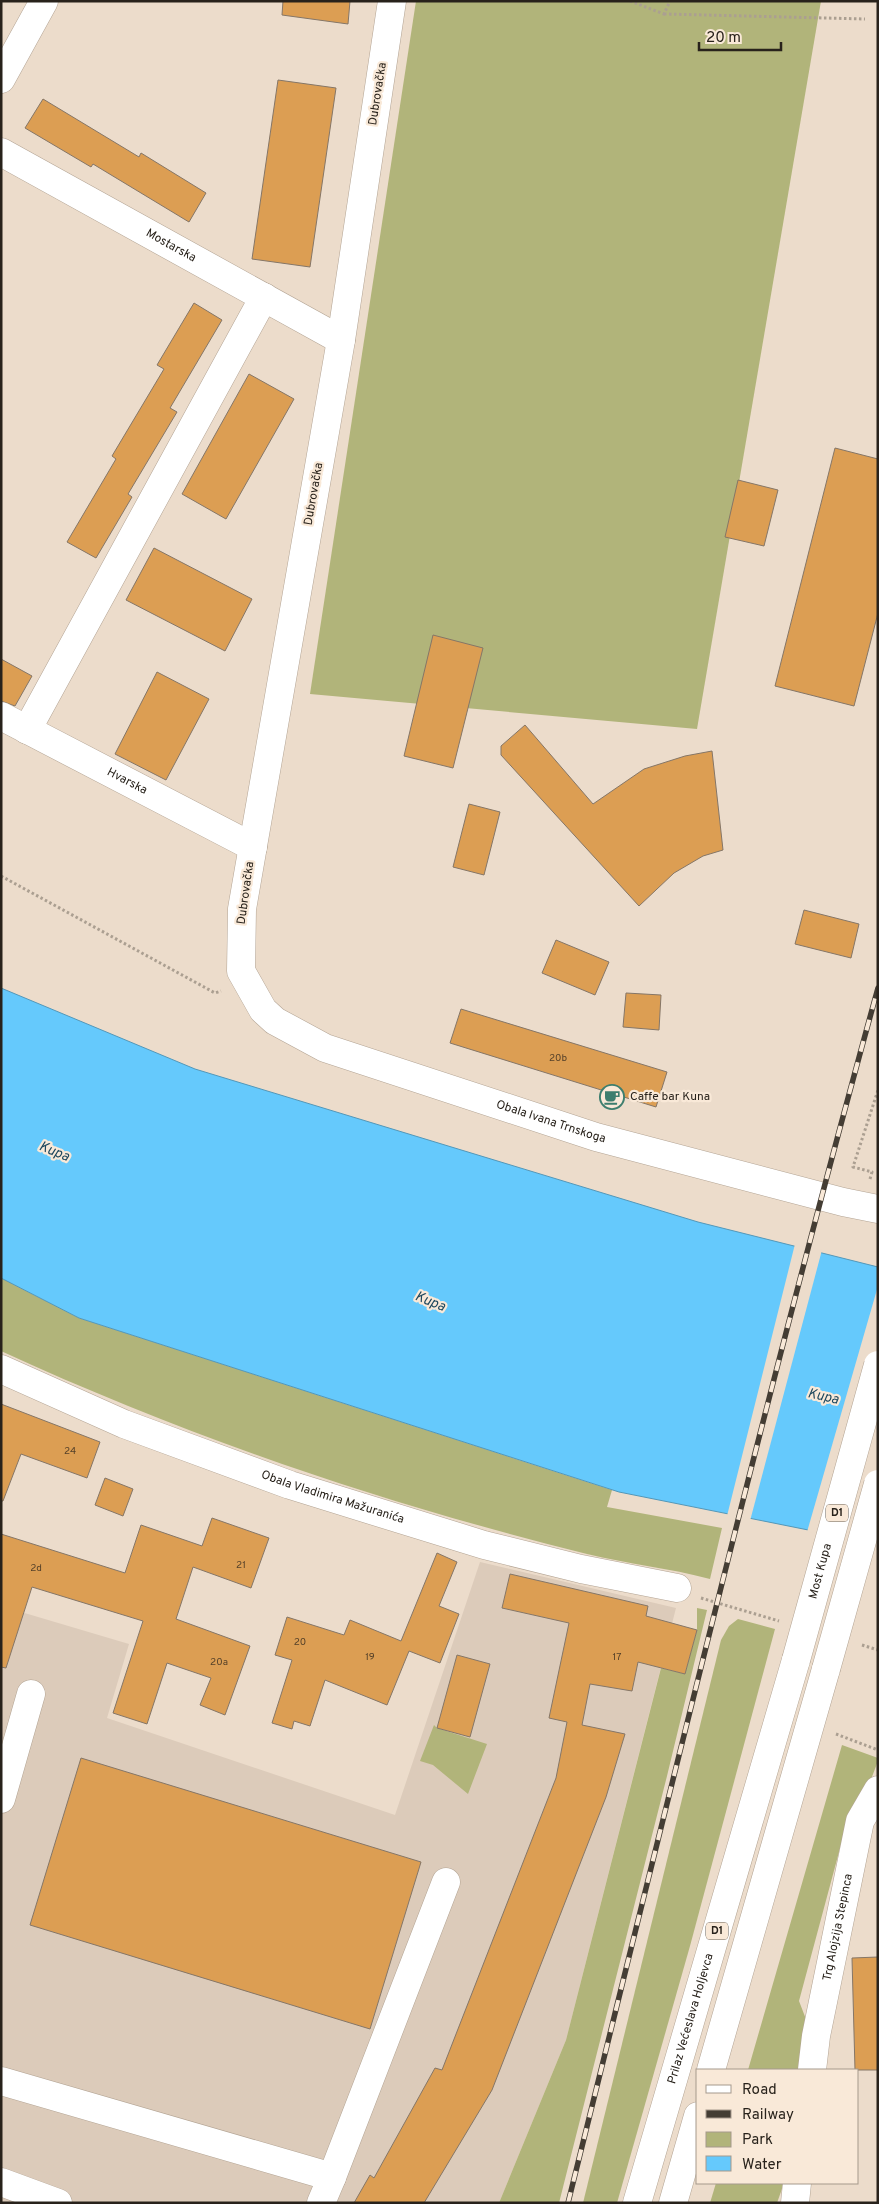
<svg xmlns="http://www.w3.org/2000/svg" width="879" height="2204" viewBox="0 0 879 2204" font-family="Overpass,sans-serif">
	<rect width="100%" height="100%" fill="#ecdccb"/>
	<path fill="#dccbba" d="M480 1562 676 1608 566 2040 499 2203H1V1606L129 1644 107 1718 395 1815Z"/>
	<g fill="#b1b47a">
		<path d="M416 1H821L697 729 310 694Z"/>
		<path d="M1 1278 79 1318 612 1490 607 1507 722 1528 710 1579C669 1568 628 1564 587 1554 386 1504 190 1438 1 1351Z"/>
		<path d="M697 1608 707 1610 667 1776 559 2203H499L566 2040 661 1668 685 1674 697 1630Z"/>
		<path d="M738 1619 775 1629 690 1946 617 2203H583L721 1640 729 1626Z"/>
		<path d="M434 1725 437 1728 487 1744 468 1794 433 1765 420 1761Z"/>
		<path d="M842 1745 878 1758V1761L859 1811H850L799 2001 809 2027 802 2070H748Z"/>
		<path d="M716 2183H784L777 2203H710Z"/>
	</g>
	<path fill="#65c9fc" stroke="#5397b8" d="M1 988 195 1069 698 1222 878 1267V1544L619 1492 79 1318 1 1278Z"/>
	<g fill="#ecdccb">
		<path d="M795 1244 822 1250 750 1521 727 1516Z"/>
		<path d="M878 1286V1546L807 1532Z"/>
	</g>
	<g fill="#dc9e53" stroke="#857667">
		<path d="M283 1H350L348 24 282 15Z"/>
		<path d="M278 80 336 88 310 267 252 259Z"/>
		<path d="M43 99 139 157 141 153 206 193 189 222 93 164 91 167 25 128Z"/>
		<path d="M194 303 222 320 170 408 177 412 128 494 132 497 96 558 67 542 116 459 112 456 164 369 157 365Z"/>
		<path d="M249 374 294 399 226 519 182 494Z"/>
		<path d="M835 448 878 459V613L854 706 775 686Z"/>
		<path d="M738 480 778 490 764 546 725 537Z"/>
		<path d="M154 548 252 599 225 651 126 600Z"/>
		<path d="M433 635 483 648 453 768 404 756Z"/>
		<path d="M1 659 32 676 15 706 1 701Z"/>
		<path d="M157 672 209 699 166 780 115 754Z"/>
		<path d="M525 725 593 804 644 769 685 756 712 751 723 850 703 856 674 873 639 906 501 755V746Z"/>
		<path d="M469 804 500 812 484 875 453 867Z"/>
		<path d="M804 910 859 924 851 958 795 944Z"/>
		<path d="M556 940 609 962 595 995 542 973Z"/>
		<path d="M626 993 661 995 659 1030 623 1027Z"/>
		<path d="M461 1009 667 1072 656 1107 450 1043Z"/>
		<path d="M1 1404 100 1442 87 1478 21 1454 3 1501H1Z"/>
		<path d="M105 1478 133 1489 123 1516 95 1505Z"/>
		<path d="M212 1518 269 1538 251 1588 193 1567 176 1619 250 1646 225 1715 200 1705 211 1678 167 1663 147 1724 113 1713 143 1621 32 1587 6 1668 1 1667V1534L125 1573 141 1525 202 1546Z"/>
		<path d="M437 1553 457 1562 439 1606 459 1614 440 1663 409 1651 387 1705 325 1680 310 1726 294 1721 292 1729 272 1723 292 1660 275 1655 287 1617 344 1635 350 1620 401 1641Z"/>
		<path d="M510 1574 648 1606 646 1616 697 1630 685 1674 638 1662 632 1691 590 1684 582 1725 625 1734 606 1797 492 2090 424 2203H354L370 2175 374 2178 435 2068 442 2070 556 1778 567 1722 549 1718 569 1623 502 1608Z"/>
		<path d="M457 1655 490 1664 470 1737 437 1728Z"/>
		<path d="M81 1758 421 1862 370 2029 30 1925Z"/>
		<path d="M878 1957V2070H855L852 1958Z"/>
	</g>
	<g fill="none" stroke-linecap="round" stroke-linejoin="round">
		<defs>
			<g id="minor">
				<path id="s1" d="M392 1 341 340 242 909 241 971 263 1010 275 1021 325 1048 596 1137 843 1202 878 1209"/>
				<path d="M1 79 44 1"/>
				<path id="s2" d="M1 152 341 340"/>
				<path id="s3" d="M1 716 253 847"/>
				<path d="M27 730 264 297"/>
				<path id="s4" d="M1 1369 124 1424 290 1485 484 1545 581 1569 677 1588"/>
				<path d="M1 1799 31 1694"/>
				<path id="s5" d="M812 2070 816 2036 860 1821 878 1790"/>
				<path d="M1 2081 332 2177 321 2203"/>
				<path d="M332 2177 446 1882"/>
				<path d="M1 2182 58 2203"/>
				<path d="M795 2203 797 2183"/>
			</g>
			<g id="highway">
				<path d="M711 2070 826 1669"/>
				<path id="s6" d="M637 2203 796 1660"/>
				<path d="M673 2203 698 2116"/>
			</g>
		</defs>
		<use href="#minor" stroke="#b3a494" stroke-width="29"/>
		<use href="#highway" stroke="#b3a494" stroke-width="29"/>
		<g stroke="#ab9f91" stroke-width="3" stroke-dasharray="2.5 2.5" stroke-linecap="butt">
			<path d="M630 1 664 14 670 1"/>
			<path d="M664 14 865 19"/>
			<path d="M1 876 215 993 221 991"/>
			<path d="M870 1179 872 1172 853 1167 878 1090"/>
			<path d="M701 1598 779 1621"/>
			<path d="M862 1645 878 1650"/>
			<path d="M836 1734 878 1750"/>
		</g>
		<use href="#minor" stroke="#fff" stroke-width="28"/>
		<use href="#highway" stroke="#fff" stroke-width="28"/>
		<defs>
			<path id="rail" d="M568 2203C669 1797 767 1391 878 988"/>
		</defs>
		<use href="#rail" stroke="#443d34" stroke-width="5.5"/>
		<use href="#rail" stroke="#f9e9d8" stroke-width="4" stroke-dasharray="11" stroke-linecap="butt"/>
		<defs>
			<g id="highway-bridge">
				<path id="s7" d="M796 1660 878 1365"/>
				<path d="M826 1669 878 1484"/>
			</g>
		</defs>
		<use href="#highway-bridge" stroke="#b3a494" stroke-width="29" stroke-linecap="butt"/>
		<use href="#highway-bridge" stroke="#fff" stroke-width="28"/>
	</g>
	<defs>
		<symbol id="cafe-ring" viewBox="-11 -11 22 22"><circle r="9.5" fill="#f9e9d8" stroke="#3d7e6e" stroke-width="1.5"/><path d="M-5.5-4.5H6V0H3Q3 3.5 0 3.5H-2.5Q-5.5 3.5-5.5 0ZM3-3.2v2h1.7v-2ZM-6 4.5H4V6H-6Z" fill="#3d7e6e"/></symbol>
	</defs>
	<g fill-rule="evenodd">
		<use href="#cafe-ring" x="598" y="1083" width="28" height="28"/>
	</g>
	<g text-anchor="middle" dominant-baseline="central" stroke-width="4.5" stroke-linejoin="round" paint-order="stroke">
		<g font-size="10" fill="#554129">
			<text x="558" y="1058">20b</text>
			<text x="70" y="1451">24</text>
			<text x="241" y="1565">21</text>
			<text x="36" y="1568">2d</text>
			<text x="300" y="1642">20</text>
			<text x="370" y="1657">19</text>
			<text x="617" y="1657">17</text>
			<text x="219" y="1662">20a</text>
		</g>
		<g fill="#f9e9d8" stroke="#675e54" stroke-width="1">
			<rect x="826" y="1504.5" width="22" height="17" rx="4"/>
			<rect x="706" y="1922.5" width="22" height="17" rx="4"/>
		</g>
		<g font-size="11" font-weight="bold" fill="#28221b">
			<text x="837" y="1513">D1</text>
			<text x="717" y="1931">D1</text>
		</g>
		<g font-size="12" fill="#28221b" stroke="#f9e9d8">
			<text transform="translate(378 94) rotate(-81)">Dubrovačka</text>
			<text stroke="none"><textPath href="#s2" startOffset="194">Mostarska</textPath></text>
			<text transform="translate(314 494) rotate(-80)">Dubrovačka</text>
			<text stroke="none"><textPath href="#s3" startOffset="142">Hvarska</textPath></text>
			<text transform="translate(246 893) rotate(-82)">Dubrovačka</text>
			<text stroke="none"><textPath href="#s1" startOffset="1338">Obala Ivana Trnskoga</textPath></text>
			<text stroke="none"><textPath href="#s4" startOffset="356">Obala Vladimira Mažuranića</textPath></text>
			<text stroke="none"><textPath href="#s7" startOffset="92">Most Kupa</textPath></text>
			<text stroke="none"><textPath href="#s5" startOffset="145">Trg Alojzija Stepinca</textPath></text>
			<text stroke="none"><textPath href="#s6" startOffset="192">Prilaz Većeslava Holjevca</textPath></text>
		</g>
		<g font-size="12" fill="#28221b" stroke="#f9e9d8" text-anchor="start">
			<text x="630" y="1097">Caffe bar Kuna</text>
		</g>
		<g font-size="14" font-style="italic" fill="#1d475d" stroke="#f9e9d8">
			<text transform="translate(54 1152) rotate(22)">Kupa</text>
			<text transform="translate(430 1302) rotate(22)">Kupa</text>
			<text transform="translate(823 1397) rotate(13)">Kupa</text>
		</g>
	</g>
	<rect width="879" height="2204" fill="none" stroke="#28221b" stroke-width="5"/>
	<rect x="696" y="2069" width="162" height="115" fill="#f9e9d8" stroke="#a5998c"/>
	<rect x="706" y="2085" width="25" height="8" fill="#ffffff" stroke="#a5998c"/>
	<text x="742" y="2094" font-size="15" fill="#28221b">Road</text>
	<rect x="706" y="2110" width="25" height="8" fill="#443d34" stroke="#a5998c"/>
	<text x="742" y="2119" font-size="15" fill="#28221b">Railway</text>
	<rect x="706" y="2132" width="25" height="15" fill="#b1b47a" stroke="#a5998c"/>
	<text x="742" y="2144" font-size="15" fill="#28221b">Park</text>
	<rect x="706" y="2156" width="25" height="15" fill="#65c9fc" stroke="#a5998c"/>
	<text x="742" y="2169" font-size="15" fill="#28221b">Water</text>
	<path d="M699 42v8h82v-8" fill="none" stroke="#28221b" stroke-width="2.5"/>
	<text x="706" y="42" font-size="15" fill="#28221b" stroke="#f9e9d8" stroke-width="4" paint-order="stroke">20 m</text>
</svg>
